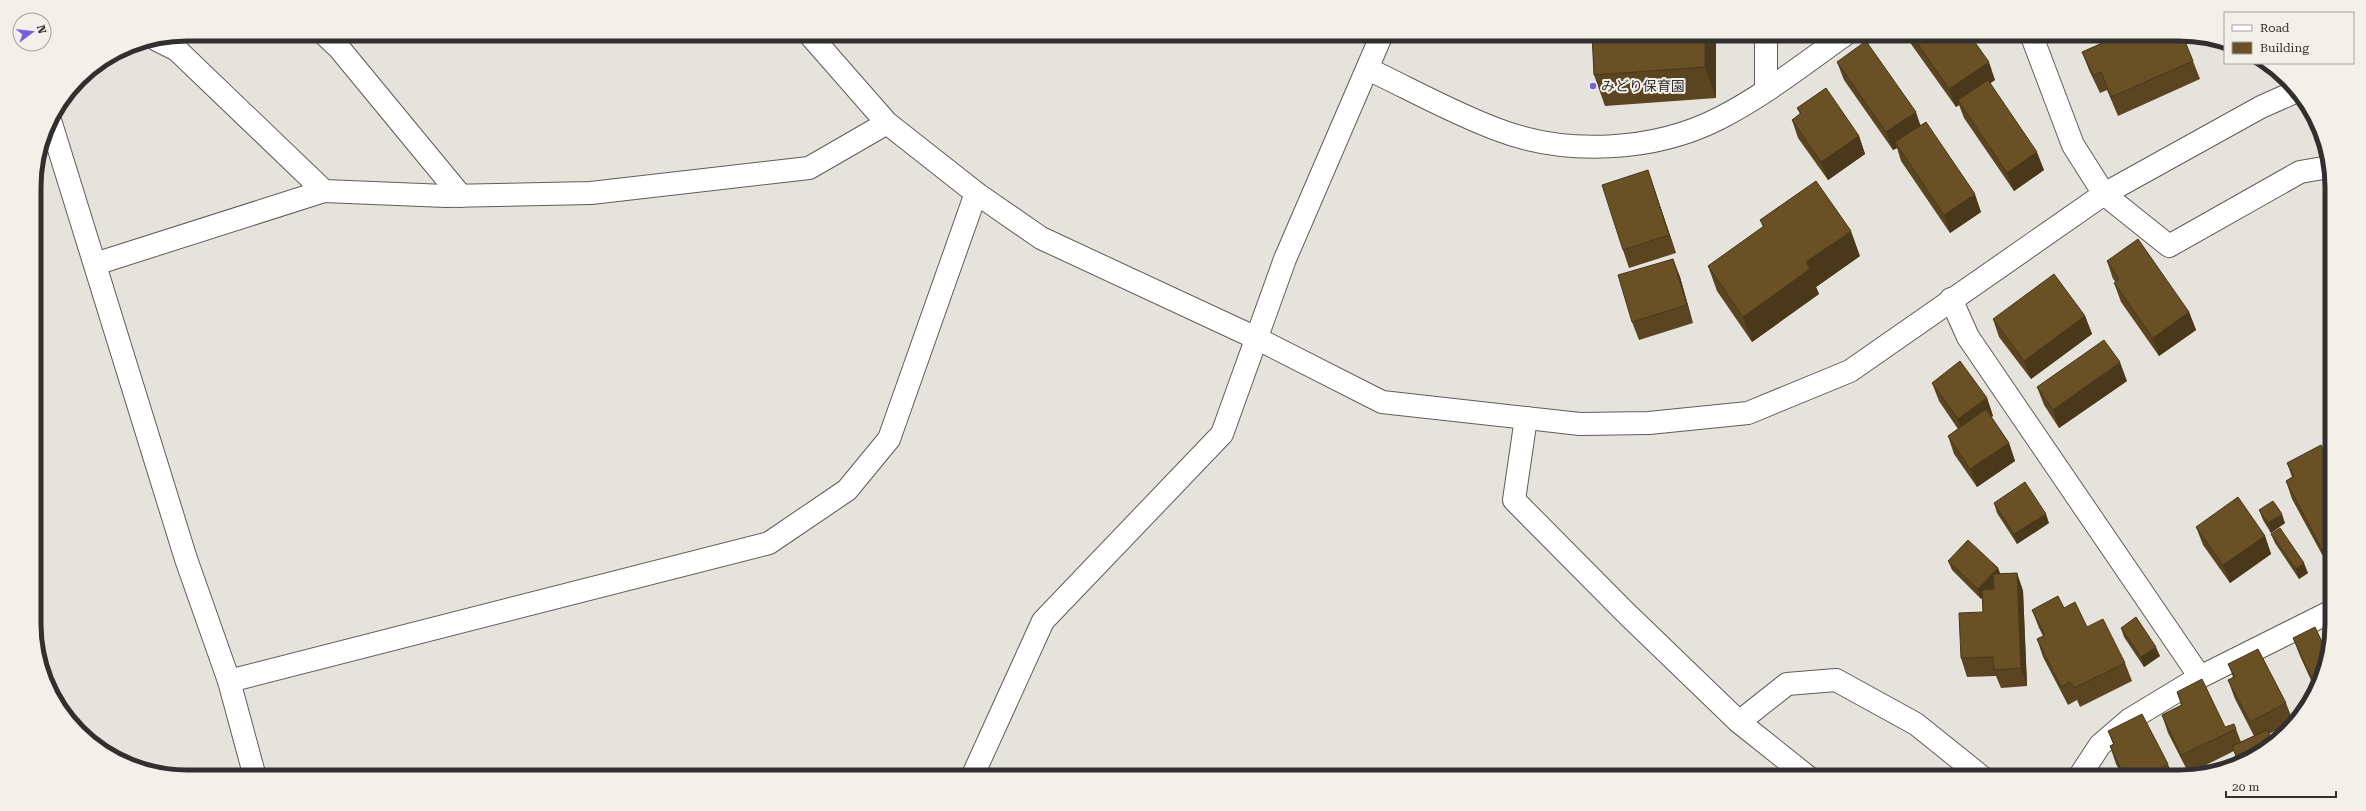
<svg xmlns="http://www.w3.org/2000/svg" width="2366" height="811" viewBox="0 0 2366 811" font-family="'Roboto Serif','Noto Sans JP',serif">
	<rect width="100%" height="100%" fill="#e6e2dc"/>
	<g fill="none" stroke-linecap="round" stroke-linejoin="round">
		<defs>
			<g id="minor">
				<path d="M324 34 339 48 461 196"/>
				<path d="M809 34 887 123 976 193 1041 238 1256 338 1382 402 1580 424 1649 423 1748 413 1850 371 2104 194 2261 107 2297 91"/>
				<path d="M1766 34V90"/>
				<path d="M2031 34 2073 145 2104 194 2169 246 2300 172 2329 167"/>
				<path d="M157 40 177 50 324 191"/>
				<path d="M1368 69C1410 89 1453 113 1496 129 1565 156 1654 152 1720 118 1765 95 1805 63 1846 34"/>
				<path d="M50 120 186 559 229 681 255 777"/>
				<path d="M95 264 324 191 446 196 591 193 809 168 887 123"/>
				<path d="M1951 299 1968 337 2200 677"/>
				<path d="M1526 418 1514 500 1626 613 1739 722 1808 777"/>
				<path d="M229 681 769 543 847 490 889 439 976 193"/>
				<path d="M1739 722 1787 684 1836 680 1916 724 1982 777"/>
				<path d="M972 777 1043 621 1222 434 1285 259 1382 34"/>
				<path d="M2079 777 2100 745 2129 720 2200 677 2332 611"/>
			</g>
		</defs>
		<use href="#minor" stroke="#605d58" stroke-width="24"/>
		<use href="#minor" stroke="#fff" stroke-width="22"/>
	</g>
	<g fill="#5a4520">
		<path d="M1592 34H1716V98L1605 106 1594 75Z"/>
		<path d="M1908 34H1969L1995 80 1990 83 2044 170 2014 191 1964 118 1959 105 1956 107 1911 44Z"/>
		<path d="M2122 34H2179L2193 61 2200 79 2118 116 2107 90 2100 93 2089 70 2082 52Z"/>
		<path d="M1837 62 1921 125 1981 212 1950 233 1901 161 1897 148 1893 150 1844 80Z"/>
		<path d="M1797 108 1859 136 1865 154 1828 180 1798 138 1792 120 1800 114Z"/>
		<path d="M1648 170 1654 188 1676 253 1629 268 1623 250Z"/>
		<path d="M1760 220 1860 256 1816 287 1819 294 1752 342 1717 291 1708 266 1763 227Z"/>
		<path d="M1673 259 1680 277 1693 323 1639 340 1632 322Z"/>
		<path d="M2107 261 2189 312 2196 330 2159 356 2121 302 2114 283 2116 282 2113 279Z"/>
		<path d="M2085 316 2092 334 2031 379 1999 337 1993 319Z"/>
		<path d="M2127 381 2059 428 2044 405 2037 387Z"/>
		<path d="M1932 383 1987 398 1993 416 1991 417 2009 443 2015 461 1977 487 1954 454 1948 436 1958 429 1939 401Z"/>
		<path d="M2287 463 2331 464 2332 573 2292 499 2286 481 2292 477Z"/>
		<path d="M1994 503 2049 523 2017 544 1997 513Z"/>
		<path d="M2259 510 2285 523 2271 533 2263 520Z"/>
		<path d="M2196 527 2265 536 2271 554 2230 583 2203 545Z"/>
		<path d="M2271 534 2308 573 2299 579 2275 543Z"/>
		<path d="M1948 561 1998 568 2000 574 2017 573 2023 591 2027 686 2001 688 1996 676 1967 677 1961 658 1983 612 1982 598 1981 599 1952 570Z"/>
		<path d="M2064 608 2125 663 2132 681 2080 707 2077 700 2068 705 2043 657 2037 639 2043 636 2039 628 2032 610Z"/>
		<path d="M2121 628 2160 656 2144 667 2124 637Z"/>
		<path d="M2293 638 2327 664 2315 689 2300 656Z"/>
		<path d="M2228 664 2286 703 2293 721 2269 734 2272 745 2238 764 2234 751 2202 767 2187 770 2168 733 2162 715 2181 705 2177 692 2225 727 2236 729 2241 742 2254 736 2235 699 2228 680 2233 677Z"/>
		<path d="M2108 731 2168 764 2173 777H2123L2116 764 2110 746 2113 744Z"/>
	</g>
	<g fill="#4a381a">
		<path d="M1705 34H1716V98L1705 67Z"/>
		<path d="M1989 62 1995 80 1960 104 1958 100 1959 105 1956 107 1949 89Z"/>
		<path d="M1916 112 1922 130 1895 142 1897 148 1893 150 1886 132Z"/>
		<path d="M1859 136 1865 154 1828 180 1821 162Z"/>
		<path d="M2037 152 2044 170 2014 191 2007 173Z"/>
		<path d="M1648 170 1654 188 1676 253 1669 235Z"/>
		<path d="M1975 194 1981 212 1950 233 1944 215Z"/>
		<path d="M1851 231 1860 256 1816 287 1819 294 1752 342 1743 317 1806 262Z"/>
		<path d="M1673 259 1680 277 1693 323 1687 305Z"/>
		<path d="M2189 312 2196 330 2159 356 2153 338Z"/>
		<path d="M2085 316 2092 334 2031 379 2024 361Z"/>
		<path d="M2120 362 2127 381 2059 428 2053 410Z"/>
		<path d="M1987 398 1993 416 1964 437 1958 419Z"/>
		<path d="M2009 443 2015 461 1977 487 1970 469Z"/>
		<path d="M2046 514 2049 523 2017 544 2014 534Z"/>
		<path d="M2282 514 2285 523 2271 533 2268 523Z"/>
		<path d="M2265 536 2271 554 2230 583 2223 565Z"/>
		<path d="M2304 563 2308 573 2299 579 2296 569Z"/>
		<path d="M1998 568 2002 578 1981 599 1978 589Z"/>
		<path d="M2017 573 2023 591 2027 686 2021 668Z"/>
		<path d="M2156 647 2160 656 2144 667 2141 657Z"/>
	</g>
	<g fill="#695025" stroke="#4a381a">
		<path d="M1592 34H1705V67L1594 75Z"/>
		<path d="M1911 34H1969L1989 62 1949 89Z"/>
		<path d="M2123 34H2182L2193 61 2111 97 2101 72 2093 75 2082 52Z"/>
		<path d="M1866 41 1916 112 1886 132 1837 62Z"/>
		<path d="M1988 80 2037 152 2007 173 1958 100Z"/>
		<path d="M1826 88 1859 136 1821 162 1792 120 1801 113 1797 108Z"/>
		<path d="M1926 122 1975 194 1944 215 1895 142Z"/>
		<path d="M1648 170 1669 235 1623 250 1602 185Z"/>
		<path d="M1816 181 1851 231 1806 262 1810 269 1743 317 1708 266 1764 226 1760 220Z"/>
		<path d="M2138 239 2189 312 2153 338 2114 283 2119 279 2107 261Z"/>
		<path d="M1673 259 1687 305 1632 322 1618 275Z"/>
		<path d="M2054 274 2085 316 2024 361 1993 319Z"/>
		<path d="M2104 340 2120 362 2053 410 2037 387Z"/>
		<path d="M1960 361 1987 398 1958 419 1932 383Z"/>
		<path d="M1986 409 2009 443 1970 469 1948 436Z"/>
		<path d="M2321 445 2331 464 2332 554 2326 557 2286 481 2294 476 2287 463Z"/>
		<path d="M2025 482 2046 514 2014 534 1994 503Z"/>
		<path d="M2238 497 2265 536 2223 565 2196 527Z"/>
		<path d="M2273 501 2282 514 2268 523 2259 510Z"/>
		<path d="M2280 528 2304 563 2296 569 2271 534Z"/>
		<path d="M1968 540 1998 568 1978 589 1948 561Z"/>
		<path d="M2017 573 2021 668 1994 670 1993 657 1961 658 1959 613 1983 612 1982 590 1994 589 1993 574Z"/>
		<path d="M2058 596 2064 608 2075 602 2087 627 2103 619 2125 663 2074 688 2070 682 2061 687 2037 639 2045 635 2032 610Z"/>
		<path d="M2136 617 2156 647 2141 657 2121 628Z"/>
		<path d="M2315 627 2322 642 2330 638 2327 664 2316 687 2293 638Z"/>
		<path d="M2258 649 2286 703 2250 722 2228 680 2235 677 2228 664Z"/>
		<path d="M2202 679 2225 727 2234 724 2236 729 2181 755 2162 715 2182 705 2177 692Z"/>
		<path d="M2142 714 2168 764 2144 777H2125L2110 746 2114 744 2108 731Z"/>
		<path d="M2267 730 2274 744 2239 763 2232 746Z"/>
		<path d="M2200 764 2205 773 2189 777H2174Z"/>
	</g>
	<circle fill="#765fda" stroke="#f3efe9" stroke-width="1.5" cx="1593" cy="86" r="4"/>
	<g text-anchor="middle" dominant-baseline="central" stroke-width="4" stroke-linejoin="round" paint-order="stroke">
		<g font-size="14" fill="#32302e" stroke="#f3efe9" text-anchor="start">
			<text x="1601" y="86">みどり保育園</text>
		</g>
	</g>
	<path d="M0 0H2366V811H0ZM187 41H2179A146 146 0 0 1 2325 187V624A146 146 0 0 1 2179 770H187A146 146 0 0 1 41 624V187A146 146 0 0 1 187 41Z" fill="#f3efe9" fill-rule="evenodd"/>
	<path fill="none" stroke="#32302e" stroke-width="5" d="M187 41H2179A146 146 0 0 1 2325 187V624A146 146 0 0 1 2179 770H187A146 146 0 0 1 41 624V187A146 146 0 0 1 187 41Z"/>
	<rect x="2224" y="12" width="130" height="52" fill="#f3efe9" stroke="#a6a39e"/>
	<rect x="2232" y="25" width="20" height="6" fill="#ffffff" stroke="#a6a39e"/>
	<text x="2260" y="32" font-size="12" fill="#32302e">Road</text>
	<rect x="2232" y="42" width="20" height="12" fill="#695025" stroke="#a6a39e"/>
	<text x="2260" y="52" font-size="12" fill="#32302e">Building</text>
	<g transform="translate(32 32) rotate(75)"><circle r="19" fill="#f3efe9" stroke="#a6a39e"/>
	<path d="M0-3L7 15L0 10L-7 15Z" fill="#765fda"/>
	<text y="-6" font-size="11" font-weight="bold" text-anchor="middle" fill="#32302e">N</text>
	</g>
	<path d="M2226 791v6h110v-6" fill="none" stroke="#32302e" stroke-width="2"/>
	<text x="2232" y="791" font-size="12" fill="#32302e" stroke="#f3efe9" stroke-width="3" paint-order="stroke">20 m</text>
</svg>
